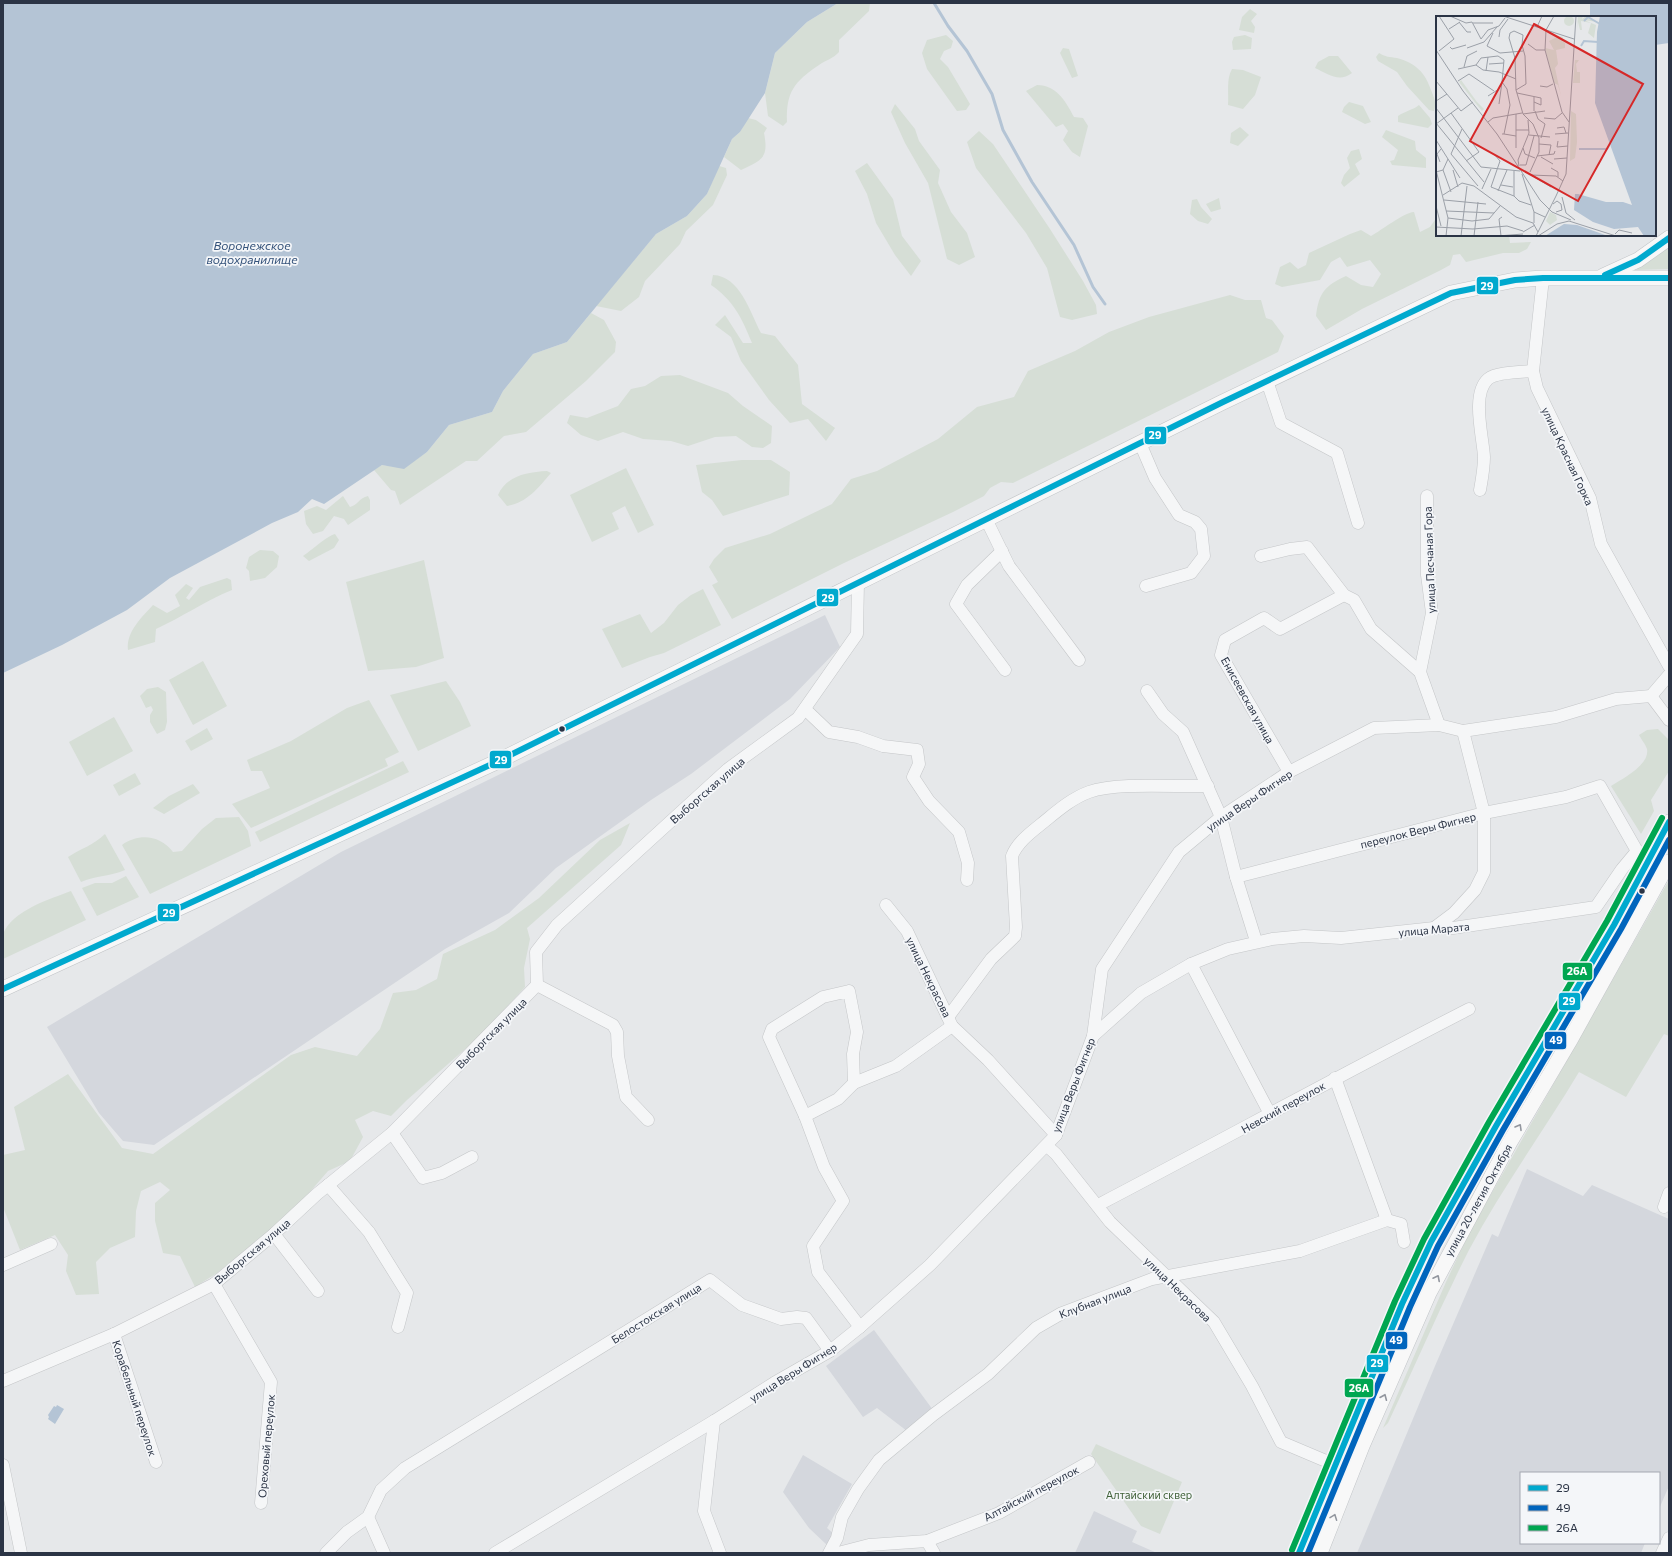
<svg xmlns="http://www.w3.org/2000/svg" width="1672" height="1556" viewBox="0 0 1672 1556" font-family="Commissioner,sans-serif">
	<rect width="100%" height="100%" fill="#e6e8ea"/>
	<g fill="#d4d7dd">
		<path d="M825 615 840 647 790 699 691 774 651 800 556 868 509 913 445 949 154 1145 123 1141 99 1113 47 1027 341 852Z"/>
		<path d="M1527 1169 1583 1196 1592 1185 1669 1219V1486L1659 1509V1473H1521V1543H1645L1641 1553H1357L1435 1366 1492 1234 1498 1237Z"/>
		<path d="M874 1330 933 1410 907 1431 877 1408 863 1417 826 1366Z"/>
		<path d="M803 1455 852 1484 827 1528 835 1535 827 1545 809 1528 783 1492Z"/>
		<path d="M1094 1511 1137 1531 1132 1542 1157 1553H1075Z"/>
	</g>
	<g fill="#d6ded6">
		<path d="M838 3H870L869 11 839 40V52C833 59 826 60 819 65 794 82 786 92 787 122L783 126 768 116 765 93 775 53 807 22Z"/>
		<path d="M1250 9 1257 14 1251 21 1255 27 1254 33 1239 30 1242 17Z"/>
		<path d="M946 35 953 41 951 48 944 51 940 59 948 67 970 104 966 110 957 111 927 69 922 53 927 40Z"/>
		<path d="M1245 35 1252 38 1251 49 1233 50 1232 42 1234 37Z"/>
		<path d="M1063 48 1069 49 1078 76 1072 78 1060 53Z"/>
		<path d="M1379 53C1385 57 1390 57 1397 58 1415 63 1425 72 1431 90 1434 98 1437 103 1434 111L1429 110 1407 86 1397 72 1378 61 1376 57Z"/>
		<path d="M1329 56H1338L1352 73C1339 83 1328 74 1315 68L1318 62Z"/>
		<path d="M1232 69 1243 70 1261 77 1255 95 1243 109 1228 105C1229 93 1226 79 1232 69Z"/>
		<path d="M1037 85C1057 85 1066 102 1074 117L1083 118 1088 126 1080 157 1072 152 1063 140 1068 131 1063 124 1056 127 1026 91Z"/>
		<path d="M1349 102 1363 106 1371 122 1365 124 1342 112 1344 107Z"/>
		<path d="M895 104 915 129 919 141 940 170 938 183 951 212 967 233 975 257 959 265 947 259 928 183 905 143 891 112Z"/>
		<path d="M1419 105 1430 118 1432 124 1428 128 1398 122V116C1405 111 1413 110 1419 105Z"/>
		<path d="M748 118 756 120 767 128 764 133C769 158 762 160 741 170L724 157 732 139 740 132Z"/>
		<path d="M1240 127 1249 135 1238 146 1230 143 1231 133Z"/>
		<path d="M1386 130 1415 141 1416 150 1426 158V168L1392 165 1390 161 1394 160 1398 150 1382 137Z"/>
		<path d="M979 131 993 144 1050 229 1083 281 1096 305 1097 314 1072 320 1060 317 1047 268 1026 233 976 168 967 142Z"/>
		<path d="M1359 149 1362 159 1355 164 1360 174 1344 187 1341 183 1344 175 1350 168 1347 158 1351 151Z"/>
		<path d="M867 163 893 199 902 236 921 261 911 276 895 255 876 223 867 194 855 171Z"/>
		<path d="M719 166 726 168 727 175 713 205 686 231 680 244 645 281 639 297 621 311 596 306 656 234 687 216 707 194Z"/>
		<path d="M1219 198 1221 209 1211 212 1206 204Z"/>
		<path d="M1197 199 1201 207 1212 219 1208 224 1198 221 1190 214 1192 200Z"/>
		<path d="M1414 212 1420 232 1430 227 1437 217V235H1509L1510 243 1531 242 1527 249 1519 253H1503L1466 262 1460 254 1453 255 1450 265 1441 270 1362 309 1326 330 1316 316C1319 292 1325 286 1346 276L1361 285 1373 287 1381 274 1370 260 1347 267 1340 257 1331 262 1320 280 1282 287 1275 284 1280 267 1290 262 1298 269 1306 265 1309 253 1350 234 1361 230 1371 236C1382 230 1403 213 1414 212Z"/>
		<path d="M1669 246V269L1636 270Z"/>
		<path d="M713 275C740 276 750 312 761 333L775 336 798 365 802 404 835 428 826 441 808 419 790 423 769 400 741 361 731 337 715 325 725 315 743 343H752C742 318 733 300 711 285Z"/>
		<path d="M1230 295 1245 300H1261L1266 318 1272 320 1284 336 1278 352 1013 483 1001 482 990 488 984 496 953 512 844 563 732 619 712 585 718 582 709 567 714 559 725 548 770 534 832 504 851 479 877 471 938 439 977 407 1014 397 1028 371 1075 351 1109 332 1149 317Z"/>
		<path d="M591 313 604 320 616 342 615 352 586 381 526 432 504 436 477 461H466L400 505 395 491 391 490 374 470 382 465 404 468 427 452 449 425 492 412 503 391 533 354 567 342Z"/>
		<path d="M680 375 728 393 743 406 772 426 771 443 763 448 752 447 736 436 715 437 688 446 671 441 643 439 623 432 598 441 581 435 567 423 570 415 587 418 618 406 631 389 645 386 661 376Z"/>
		<path d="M742 460H771L790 472 789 495 723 516 712 500 702 492 696 465Z"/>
		<path d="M626 468 654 525 638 533 625 506 612 513 619 529 592 542 570 495Z"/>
		<path d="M547 471 551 473C538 488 527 503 507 506L498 495C506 476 527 472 547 471Z"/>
		<path d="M343 496 350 507C358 505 359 498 368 496L370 500V510L348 525 344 519 334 516 323 531 313 534 306 524 304 511 317 506 326 510Z"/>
		<path d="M335 534 339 540 334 548 309 561 303 556C312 550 327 536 335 534Z"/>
		<path d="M260 550 273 551 279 556 277 567 265 578 250 581 249 571 246 568 249 557Z"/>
		<path d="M424 560 444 658 416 667 368 671 346 582Z"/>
		<path d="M227 578 231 580 232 590C205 601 182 617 156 629L155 642 128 650C126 632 141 618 153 605L167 613 180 606 175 595 186 584 193 588 186 598 189 600 200 587Z"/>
		<path d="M703 589 721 625 664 653 650 657 622 668 602 629 640 614 651 633 664 623 678 605 691 595Z"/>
		<path d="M203 661 227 706 193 725 169 680Z"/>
		<path d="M446 681 460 702 471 726 418 751 390 695Z"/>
		<path d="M158 687 166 692 167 722 165 730 157 734 150 722V715L153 710 151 706 146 708 140 696 147 689Z"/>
		<path d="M369 700 399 752 385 759 388 766 251 828 232 804 270 788 262 771H251L247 760 291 741 347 708Z"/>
		<path d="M114 717 133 751 87 776 69 742Z"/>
		<path d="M207 728 213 739 191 751 185 741Z"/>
		<path d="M1658 729 1669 740V771L1651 800 1654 811 1641 834 1611 786C1622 779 1650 765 1647 749 1646 745 1641 739 1639 735L1647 730Z"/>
		<path d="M403 761 409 772 260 842 255 832Z"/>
		<path d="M135 773 141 784 119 796 113 785Z"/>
		<path d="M193 784 200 793 164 814 153 808 169 796Z"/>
		<path d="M239 817 248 831 251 846 150 894 122 845C139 833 160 835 173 852L182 851 202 829 216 818Z"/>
		<path d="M630 823 621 845 527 928 530 939 524 968 525 987 480 1036 407 1100 391 1116 373 1111 355 1120 363 1137 350 1161 328 1171 302 1201 270 1230 217 1273 195 1287 180 1256 163 1253 155 1221V1203L170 1190 160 1182 141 1191 136 1211 135 1237 110 1248 96 1262 99 1294 76 1295 66 1271 68 1255 55 1235 20 1250 3 1207V1155L25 1150 14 1107 68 1074 122 1148 153 1154 291 1055 315 1047 357 1056 380 1029 393 993 416 990 437 979 443 954 495 930 539 898 600 840Z"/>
		<path d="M105 834 125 870C109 877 97 875 81 882L68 857C80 849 94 845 105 834Z"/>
		<path d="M126 876 139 897 97 916 82 888 95 883H112Z"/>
		<path d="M1669 880V1036L1664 1034 1626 1097 1579 1072C1543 1132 1502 1188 1469 1250 1440 1307 1415 1366 1388 1423L1383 1428 1446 1282 1468 1235Z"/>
		<path d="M71 891 86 920 3 959C3 952 1 940 3 934 13 910 50 899 71 891Z"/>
		<path d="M1096 1444 1182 1482 1160 1534 1141 1526 1091 1454Z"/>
	</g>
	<g fill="#b4c4d5">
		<path d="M3 3H838L807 22 775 53 765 93 740 132 732 139 707 194 687 216 656 234 567 342 533 354 503 391 492 412 449 425 427 452 404 469 382 465 324 504 312 499 298 512 272 523 170 578 127 610 62 645 3 673Z"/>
		<path d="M1590 3H1669V43L1655 45V17H1590Z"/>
		<path d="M57 1405 64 1409 55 1424 48 1419 49 1417 48 1415 54 1406 56 1407Z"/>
	</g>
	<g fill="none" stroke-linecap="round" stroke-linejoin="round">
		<path stroke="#b4c4d5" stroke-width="3" d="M934 3 948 26 967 51 992 94 1003 130 1032 182 1074 245 1093 287 1105 304"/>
		<defs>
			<g id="minor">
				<path d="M1543 278 1533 371 1537 388 1590 498 1601 544 1669 666"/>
				<path d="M1267 381 1281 423 1337 453 1358 523"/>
				<path d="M1140 443 1155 478 1179 515 1195 522 1201 529 1204 556 1191 573 1146 586"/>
				<path d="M1480 490C1482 479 1484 468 1484 457 1483 437 1471 394 1488 379 1496 372 1522 372 1533 371"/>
				<path d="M986 519 1009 566 1079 660"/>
				<path d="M1002 551 967 585 956 604 1005 670"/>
				<path d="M1261 556 1290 549 1307 547 1344 595 1354 600 1371 629 1420 672 1439 725"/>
				<path d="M1420 672 1432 613 1427 575V496"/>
				<path d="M1147 691 1163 714 1183 732 1221 817 1236 877 1256 941"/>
				<path d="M1651 696 1669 720"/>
				<path d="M1651 696 1669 675"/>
				<path d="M805 709 829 732 858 737 883 746 917 750 919 764 913 777 929 801 959 832 968 863 967 880"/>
				<path d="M1289 772 1221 655 1225 640 1264 618 1280 629 1344 595"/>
				<path d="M1236 877 1484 813 1566 797 1600 786 1637 851"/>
				<path d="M886 905 907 931 952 1026 988 1060 1056 1135"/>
				<path d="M1434 928 1454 913 1475 890 1484 872V813L1463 731"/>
				<path d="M1191 964 1270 1114"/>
				<path d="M537 985 613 1025 617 1032 618 1056 626 1097 648 1120"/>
				<path d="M948 1017 991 959 1015 936 1016 927 1012 856C1017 843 1030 833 1040 825 1055 813 1070 799 1089 792 1117 782 1176 787 1208 786"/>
				<path d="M1093 1036 1141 993 1191 964 1228 949 1272 939 1304 936 1341 938 1434 928H1453L1596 907 1622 869 1637 851 1652 857"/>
				<path d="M1335 1078 1387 1220"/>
				<path d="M854 1083 853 1054 857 1032 849 991 823 997 772 1029 769 1037 805 1116 824 1167 843 1201 813 1246 818 1272 860 1327"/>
				<path d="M805 1116 838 1099 854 1083 896 1066 952 1026"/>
				<path d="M392 1133 423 1178 442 1173 472 1157"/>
				<path d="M1047 1146 1056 1154 1110 1222 1214 1322 1252 1386 1281 1442 1352 1472"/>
				<path d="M328 1185 369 1232 407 1293 398 1327"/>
				<path d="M1098 1205C1222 1140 1344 1073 1469 1009"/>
				<path d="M1664 1207 1669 1193"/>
				<path d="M274 1234 318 1291"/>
				<path d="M3 1265 51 1244"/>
				<path d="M214 1284 271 1382 261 1503"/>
				<path d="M114 1334 156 1462"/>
				<path d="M3 1381 114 1334 214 1284 274 1234 317 1194 392 1133 537 985 536 952 557 925 728 769 798 718 857 634 858 582"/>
				<path d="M714 1421 704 1511 720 1553"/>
				<path d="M3 1465 21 1553"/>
				<path d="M368 1517 384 1553"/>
				<path d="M927 1541 934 1553"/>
				<path d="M326 1553 347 1532 368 1517 381 1490 405 1468 710 1280 742 1305 781 1319 797 1317 806 1318 830 1351"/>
				<path d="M495 1553 714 1421 774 1383 830 1351 860 1327 930 1265 1056 1135 1093 1036 1102 969 1179 852 1221 817 1289 772 1374 728 1439 725 1463 731 1556 717 1616 699 1651 696"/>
				<path d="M829 1553 837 1538 842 1517 858 1489 879 1460 933 1415 988 1374 1036 1328 1062 1313 1152 1279 1300 1251 1387 1220 1401 1224 1404 1242"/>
				<path d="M838 1553 869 1545 927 1541 999 1513 1089 1462"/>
				<path d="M1662 1553 1669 1538"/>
			</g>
			<g id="major">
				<path d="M1603 276 1638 260 1669 238"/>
				<path d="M3 989 492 764 1223 402 1451 293 1515 280 1543 278H1669"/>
				<path d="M1299 1553C1326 1485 1354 1418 1383 1351 1400 1310 1417 1267 1439 1227 1512 1091 1600 962 1669 822"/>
				<path d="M1320 1553 1362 1446 1429 1293 1510 1142 1569 1042 1669 862"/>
			</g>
		</defs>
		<use href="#minor" stroke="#c4c6c8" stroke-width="13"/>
		<use href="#major" stroke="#c2c5c8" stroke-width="16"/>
		<use href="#minor" stroke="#f5f6f7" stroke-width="12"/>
		<use href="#major" stroke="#f8f8f8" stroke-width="15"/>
		<defs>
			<g id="bus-1">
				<path d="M1605 275 1638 260 1669 238"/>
				<path d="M3 989 492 764 1223 402 1451 293 1515 280 1543 278H1669"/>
				<path d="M1299 1553 1402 1304 1431 1242 1496 1126 1614 925 1669 822"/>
			</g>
			<path id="bus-2" d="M1308 1553 1410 1307 1438 1246 1503 1130 1621 929 1669 840"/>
			<path id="bus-3" d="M1292 1550 1395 1301 1424 1239 1489 1122 1607 921 1662 818"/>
		</defs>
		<use href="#bus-1" stroke="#f4f6f9" stroke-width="9"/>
		<use href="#bus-2" stroke="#f4f6f9" stroke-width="9"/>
		<use href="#bus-3" stroke="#f4f6f9" stroke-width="9"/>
		<use href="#bus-1" stroke="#00a9ce" stroke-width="6"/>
		<use href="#bus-2" stroke="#0065bd" stroke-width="6"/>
		<use href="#bus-3" stroke="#00a651" stroke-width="6"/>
	</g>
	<defs><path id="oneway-chevron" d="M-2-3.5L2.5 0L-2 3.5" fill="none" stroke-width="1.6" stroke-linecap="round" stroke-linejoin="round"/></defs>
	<g stroke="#92969e">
		<use href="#oneway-chevron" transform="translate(1519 1127) rotate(-60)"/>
		<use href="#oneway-chevron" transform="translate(1437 1278) rotate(-63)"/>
		<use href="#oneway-chevron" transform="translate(1384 1397) rotate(-67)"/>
		<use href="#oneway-chevron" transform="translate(1334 1517) rotate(-69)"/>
	</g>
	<g fill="#2b3445" stroke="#f4f6f9" stroke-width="1.5">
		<circle cx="562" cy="729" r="3.5"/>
		<circle cx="1642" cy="891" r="3.5"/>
	</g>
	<g text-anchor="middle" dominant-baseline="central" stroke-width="3.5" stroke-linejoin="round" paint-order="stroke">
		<g font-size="11" fill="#2b3445" stroke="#f4f6f9">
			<text transform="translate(1568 456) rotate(65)">улица Красная Горка</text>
			<text transform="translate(1429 560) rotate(-92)">улица Песчаная Гора</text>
			<text transform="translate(1248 700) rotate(61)">Енисеевская улица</text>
			<text transform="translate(707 790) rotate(-41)">Выборгская улица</text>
			<text transform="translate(1249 800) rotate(-34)">улица Веры Фигнер</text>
			<text transform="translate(1418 830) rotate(-14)">переулок Веры Фигнер</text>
			<text transform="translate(1434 929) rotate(-5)">улица Марата</text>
			<text transform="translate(929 977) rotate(64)">улица Некрасова</text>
			<text transform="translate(491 1033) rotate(-45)">Выборгская улица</text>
			<text transform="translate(1073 1085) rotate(-69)">улица Веры Фигнер</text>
			<text transform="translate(1283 1107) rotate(-29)">Невский переулок</text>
			<text transform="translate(1478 1200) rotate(-61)">улица 20-летия Октября</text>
			<text transform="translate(252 1251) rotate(-40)">Выборгская улица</text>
			<text transform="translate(1178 1289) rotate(44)">улица Некрасова</text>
			<text transform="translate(1095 1301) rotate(-21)">Клубная улица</text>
			<text transform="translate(656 1313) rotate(-32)">Белостокская улица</text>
			<text transform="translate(793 1372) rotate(-32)">улица Веры Фигнер</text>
			<text transform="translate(135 1398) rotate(72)">Корабельный переулок</text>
			<text transform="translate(266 1446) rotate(-85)">Ореховый переулок</text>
			<text transform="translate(1031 1493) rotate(-28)">Алтайский переулок</text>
		</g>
		<g font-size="11" fill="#3f6138" stroke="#f4f6f9">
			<text x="1149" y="1494">Алтайский сквер</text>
		</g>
		<g font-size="12" font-style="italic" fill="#34527a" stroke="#f4f6f9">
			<text x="252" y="245">Воронежское<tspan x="252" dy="14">водохранилище</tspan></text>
		</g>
	</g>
	<g transform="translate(1436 16)">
		<rect width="220" height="220" fill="#e6e8ea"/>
		<path d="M128 5a5 5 0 1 1 10 0a5 5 0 1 1-10 0ZM142 0H147L146 3 150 0 161 6 148 4 160 9 158 22 152 17 155 7 145 5 146 14H144L142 6 141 14ZM123 20 127 21 126 25 129 27V32L120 34 122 48 119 52 125 80 122 69 118 67 109 32 118 34 113 25ZM139 44H143L140 48 141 56H144V67H137ZM25 64 41 86 48 93 46 95 37 84 23 66ZM135 95 140 98 141 126 139 142 134 145ZM114 196 120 199 121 204 114 209 110 205Z" fill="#d6ded6"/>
		<path d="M164 0H220V220H208L202 211 178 213 157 206 138 194 139 178H142L170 186H187L196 189 159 87 161 16ZM128 208 141 209 172 220H109Z" fill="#b4c4d5"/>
		<path fill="none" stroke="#b4c4d5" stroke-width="2" d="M148 5 152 1 164 8M145 30 148 25 162 26M143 133H171L173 130"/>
		<path fill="none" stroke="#9ba0a8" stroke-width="1" d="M14 0 30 7 36 6 45 23 52 14 63 10 69 2M67 0 138 23M118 0 110 14 109 34 126 96 133 106M23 6 31 16H35M37 7H57M101 11 106 0M13 13 24 6M57 17 51 30 64 37 87 35M63 21 64 14 72 3M92 28 100 34H109M14 31 16 33 30 29M31 32 48 26 61 11M0 34 27 75 61 118 104 184 116 196 135 204M3 35 18 23 3 0M62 40 68 44 66 66 71 73 74 89 68 118H66M53 48 68 47M40 49 45 42 62 40M28 51 31 40 41 35M22 53 40 49 47 54 63 56 80 63M50 55 52 41M0 65 25 95 37 86M22 65 33 58 58 75M104 70 111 71 117 68M80 74 90 68 89 40 86 29 87 19 78 15 74 17 73 22 79 42 80 74 83 84 87 98 97 108 103 122V136L94 156M81 77 105 82V89L98 86M52 80 63 73M98 81V95M0 85 11 78M63 88 66 66M0 92 45 151 84 155M99 95 102 103 109 108 105 122M15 97 43 136 30 145M87 98 109 95M108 102 119 103 126 97M52 106 57 102 86 97M0 107 48 166M0 108 22 92M121 112 128 111 130 117M26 113 15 138 42 170M80 114H93M68 118 80 120M119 118 132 117M93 119 114 121M0 124 24 162M122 125 121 131 132 130M103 128 115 129 113 139M80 132V98M87 132 89 138 99 142M58 138 64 145 55 171 78 180M101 140 118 138 119 135M105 141 117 148M118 143 131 142M4 146 1 138 5 133M84 149H90L98 120M83 150 82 144 93 117 92 104M115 152 122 156V161M0 154 12 202 10 220M7 154 15 176M17 154 22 171M78 155V180L83 185 95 189M0 156 7 154 12 143M86 158 98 196V207M95 159 120 160 127 165M95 159 115 171M65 169 77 171M46 173 55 153M62 175 71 154M7 179 26 167 38 170 80 201 97 207 102 216M120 180 130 158 140 0M126 181 130 197 139 204M8 184 50 188M117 188 121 185 125 188 126 194 120 196M0 190 5 210M10 195 58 197M98 196 109 201M12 202 36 205 53 203 64 190M0 211 37 213 71 210 87 215M87 216 99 209M179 218 183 214 196 217M25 220 31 170M38 220 42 186M62 220 87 218M65 220 63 203 66 201M100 220 120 180M102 220 121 208 133 205 180 220"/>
		<path fill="#d62828" fill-opacity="0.15" stroke="#d62828" stroke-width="2" d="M98 8 207 68 142 185 34 125Z"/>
		<rect width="220" height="220" fill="none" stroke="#2b3445" stroke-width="2"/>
	</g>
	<g stroke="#f4f6f9" stroke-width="1.5">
		<rect x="1476" y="276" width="23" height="19" rx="4" fill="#00a9ce"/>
		<rect x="1144" y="426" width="23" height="19" rx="4" fill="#00a9ce"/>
		<rect x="816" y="588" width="23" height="19" rx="4" fill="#00a9ce"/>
		<rect x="489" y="750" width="23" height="19" rx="4" fill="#00a9ce"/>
		<rect x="157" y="903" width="23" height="19" rx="4" fill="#00a9ce"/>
		<rect x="1562" y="962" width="31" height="19" rx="4" fill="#00a651"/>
		<rect x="1558" y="992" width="23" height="19" rx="4" fill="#00a9ce"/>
		<rect x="1544" y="1031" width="23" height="19" rx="4" fill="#0065bd"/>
		<rect x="1385" y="1331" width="23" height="19" rx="4" fill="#0065bd"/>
		<rect x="1366" y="1354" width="23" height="19" rx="4" fill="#00a9ce"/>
		<rect x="1344" y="1378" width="30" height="20" rx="4" fill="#00a651"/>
	</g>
	<g font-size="11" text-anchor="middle" font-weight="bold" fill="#fff">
		<text x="1487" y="290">29</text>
		<text x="1155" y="439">29</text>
		<text x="828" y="602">29</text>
		<text x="501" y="764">29</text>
		<text x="169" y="917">29</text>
		<text x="1577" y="975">26А</text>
		<text x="1569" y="1005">29</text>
		<text x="1556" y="1044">49</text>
		<text x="1396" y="1344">49</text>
		<text x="1377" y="1367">29</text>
		<text x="1359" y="1392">26А</text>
	</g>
	<rect width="1672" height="1556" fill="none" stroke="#2b3445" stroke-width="8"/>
	<rect x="1520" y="1472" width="140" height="72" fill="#f4f6f9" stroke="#a4a8b1"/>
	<rect x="1528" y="1485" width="20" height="6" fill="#00a9ce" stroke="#a4a8b1"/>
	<text x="1556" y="1492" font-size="12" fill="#2b3445">29</text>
	<rect x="1528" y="1505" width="20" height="6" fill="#0065bd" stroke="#a4a8b1"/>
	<text x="1556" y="1512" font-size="12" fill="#2b3445">49</text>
	<rect x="1528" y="1525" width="20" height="6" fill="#00a651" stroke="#a4a8b1"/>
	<text x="1556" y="1532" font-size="12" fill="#2b3445">26А</text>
</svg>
